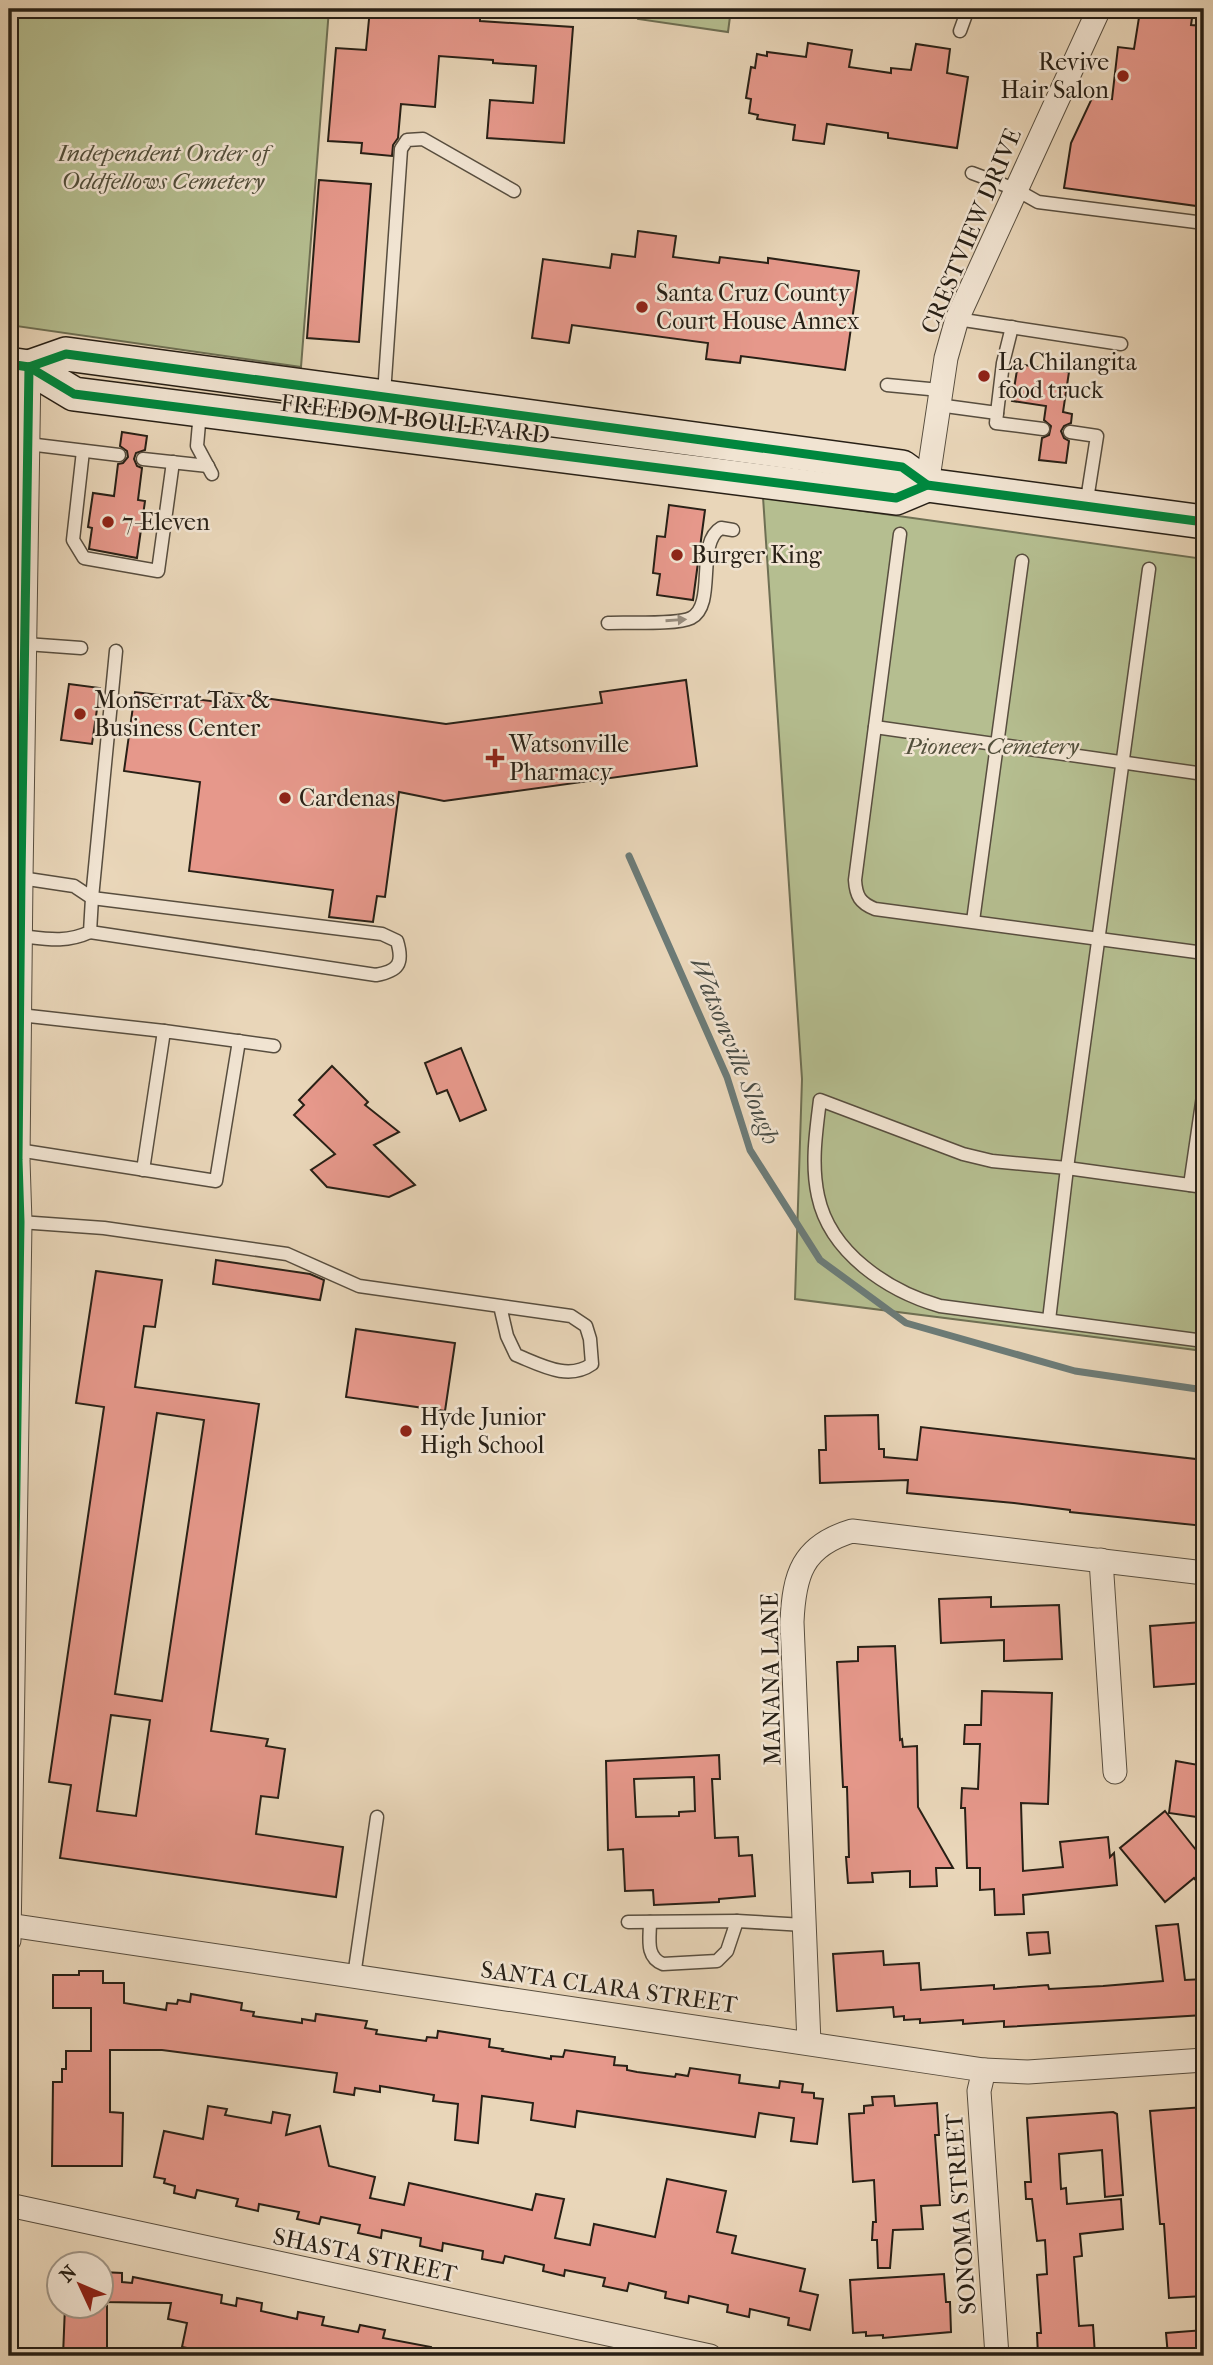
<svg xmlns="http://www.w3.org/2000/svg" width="1213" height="2365" viewBox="0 0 1213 2365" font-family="'IM FELL French Canon',serif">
	<rect width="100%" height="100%" fill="#e9d6b9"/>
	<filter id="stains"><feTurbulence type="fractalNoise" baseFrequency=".00286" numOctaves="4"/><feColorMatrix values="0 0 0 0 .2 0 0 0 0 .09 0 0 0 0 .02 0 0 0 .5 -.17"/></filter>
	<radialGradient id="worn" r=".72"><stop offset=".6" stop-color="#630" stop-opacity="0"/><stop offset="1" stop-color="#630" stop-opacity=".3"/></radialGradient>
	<g fill="#b5be90" stroke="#6e6f53" stroke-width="2">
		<path d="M9 9H329L301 367 9 325Z"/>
		<path d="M639 9H731L728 32 638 19Z"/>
		<path d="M763 497 1204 559V1351L795 1299 802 1079Z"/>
	</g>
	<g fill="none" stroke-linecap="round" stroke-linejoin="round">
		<path stroke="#6c7b77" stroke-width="7" d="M629 856 727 1077 750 1150 820 1260 906 1323 1075 1371 1204 1390"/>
	</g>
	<g fill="#e6988b" stroke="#282016" stroke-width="2" fill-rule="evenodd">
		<path d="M370 9H480V21L573 27 564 143 487 138 490 100 533 103 536 66 493 63V60L439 56 435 107 401 104 398 138 393 145 392 156 361 153 362 143 328 141 336 48 366 50Z"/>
		<path d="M1140 11 1192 18 1191 25 1204 26V207L1064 188 1071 143 1093 96 1112 99 1118 47 1134 49Z"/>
		<path d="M808 43 852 50 849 67 891 73V68L911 70 916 44 950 49 947 73 968 77 957 148 888 138V133L827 124 824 144 793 140 795 125 757 119 758 115 749 113 751 99 746 98 751 67 755 68 757 54 767 56V52L806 57Z"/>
		<path d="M319 180 371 184 359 342 307 338Z"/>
		<path d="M638 231 676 236 673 257 719 263 720 257 768 263V258L859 271 845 370 741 356 740 363 706 359 708 343 572 325 569 343 532 338 543 259 610 268 612 254 635 257Z"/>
		<path d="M1018 364 1069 372 1063 412 1072 414 1071 423 1064 426 1061 431 1064 438 1069 441 1066 463 1039 460 1042 438 1049 435 1051 426 1044 420 1046 406 1012 401Z"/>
		<path d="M122 432 147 436 145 450 136 453 134 459 137 466 142 468 138 500 145 501 137 558 89 549 92 528 88 527 93 493 114 496 118 464 123 463 128 457 127 451 120 446Z"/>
		<path d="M669 505 705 510 693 600 657 595 660 574 653 573 657 536 665 537Z"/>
		<path d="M686 680 697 766 444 801 399 792 385 897 377 896 373 922 329 917 333 890 189 871 200 782 124 771 135 692 227 703 229 693 446 724 602 703 600 692Z"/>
		<path d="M69 684 100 688 92 744 61 740Z"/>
		<path d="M461 1048 486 1110 460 1121 447 1090 437 1094 425 1063Z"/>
		<path d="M332 1066 368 1102 365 1105 399 1132 374 1145 415 1185 389 1197 327 1187 311 1170 335 1154 294 1115 304 1105 299 1100Z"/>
		<path d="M216 1260 310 1274 324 1280 320 1300 213 1284Z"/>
		<path d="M96 1271 162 1280 155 1327 144 1326 135 1387 259 1404 211 1731 268 1739 266 1746 285 1749 278 1798 261 1796 256 1834 343 1847 336 1897 60 1858 71 1785 49 1782 104 1407 76 1403ZM157 1413 204 1420 162 1701 115 1694ZM111 1715 150 1720 136 1816 97 1811Z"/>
		<path d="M356 1329 455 1343 445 1411 346 1397Z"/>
		<path d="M878 1415 879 1449H884V1457L917 1460 921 1427 1204 1460V1526L1070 1512V1510L1014 1503 907 1493 908 1480 820 1483 819 1450H826L825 1416Z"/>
		<path d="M991 1597V1607L1059 1605 1062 1659 1004 1661V1640L941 1643 939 1599Z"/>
		<path d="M1202 1622 1204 1683 1154 1687 1150 1626Z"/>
		<path d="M895 1646 900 1740 902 1739 903 1747 917 1746 918 1807 953 1868H936L937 1886 910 1887V1871L872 1873 873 1882 848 1883 846 1857H849L847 1787H843L837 1662 858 1661V1647Z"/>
		<path d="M982 1691 1052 1693 1048 1804 1021 1803 1023 1871 1063 1867 1060 1842 1108 1837 1110 1857 1114 1853 1117 1885 1023 1895 1024 1914 995 1915 994 1889 980 1890V1868H967L965 1808H961L962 1788 978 1789 980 1744H964L965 1725H981Z"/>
		<path d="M719 1755 720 1779H712L715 1838 738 1837 739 1856 752 1855 755 1896 719 1899V1902L654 1905 653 1890 625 1891 623 1849 608 1850 606 1761ZM694 1777 695 1811 679 1812V1816L636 1817 634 1779Z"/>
		<path d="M1176 1761 1204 1766V1818L1169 1813Z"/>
		<path d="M1165 1811 1204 1860V1890L1194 1878 1165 1902 1120 1848Z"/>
		<path d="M1178 1924 1185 1980 1204 1979V2015L1004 2027V2021L963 2024V2020L920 2023V2019L904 2020V2016L894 2017 893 2007 837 2011 833 1954 883 1951 884 1965 919 1963 921 1990 994 1985V1989L1048 1985 1049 1989 1103 1986 1163 1981 1156 1926Z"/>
		<path d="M1048 1932 1050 1953 1029 1955 1027 1933Z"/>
		<path d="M79 1971H103V1983H124V2003L166 2010 167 2003 177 2004 178 2000 190 2002 191 1994 242 2003 241 2010 254 2012 253 2016 302 2023V2019L315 2021 316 2014 367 2021 365 2028 377 2030 376 2034 426 2041 427 2037 437 2038 438 2031 490 2039 489 2047 503 2049 502 2051 551 2059V2056L563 2057 565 2050 615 2057 614 2065 627 2066V2070L637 2072 675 2077 676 2074 688 2076 690 2068 740 2075 739 2083 779 2088 780 2081 803 2084 802 2092 814 2093V2098L823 2099 817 2144 791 2141 794 2118 759 2113 755 2137 577 2111 575 2127 531 2120 533 2103 482 2096 478 2143 455 2140 458 2104 433 2101 434 2095 380 2086V2092L355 2088 354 2095 334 2092 337 2073 162 2050H110V2112L123 2113 122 2166H52L53 2082H62V2069H66V2051H91V2008H53V1975H79Z"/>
		<path d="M894 2096 895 2106 937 2103 939 2135H935L940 2205 921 2206 923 2229 893 2230 890 2268H878L877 2240H872L873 2222H876L874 2180 853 2182 849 2114 864 2113V2106L873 2105 872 2097Z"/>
		<path d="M208 2106 227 2109 225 2115 271 2123 273 2112 290 2115 286 2135 320 2126 329 2166 375 2177 370 2198 404 2205 409 2183 532 2210 536 2194 564 2199 555 2238 590 2245 594 2224 655 2237 667 2179 726 2191 717 2232 736 2236 732 2253 805 2269 800 2291 818 2295 810 2330 788 2325 789 2318 750 2309 749 2317 727 2312 728 2305 689 2296 688 2303 665 2298 666 2292 629 2283 627 2291 603 2286 605 2278 565 2270 564 2276 543 2271 544 2265 505 2256 503 2263 482 2259 483 2251 443 2243 442 2251 420 2246 421 2238 382 2230 381 2238 358 2233 360 2225 321 2217 319 2224 297 2219 299 2212 259 2204 258 2211 236 2206 238 2199 197 2190 195 2198 174 2193 175 2186 164 2183 165 2179 154 2177 164 2131 203 2139Z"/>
		<path d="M1204 2107V2296L1169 2298 1164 2224H1160L1150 2111Z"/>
		<path d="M1113 2112 1117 2114 1123 2195 1105 2197 1102 2150 1059 2154 1061 2189 1066 2188 1067 2204 1121 2199 1123 2229 1080 2234 1082 2256 1074 2257 1079 2326 1093 2325 1095 2355 1038 2356 1037 2333H1041L1037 2275 1047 2274 1045 2240 1037 2241 1032 2199H1026L1025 2182H1031L1027 2118Z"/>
		<path d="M102 2272 122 2273V2282L132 2283 133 2277 222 2295 221 2303 236 2306 237 2298 262 2303 261 2311 297 2319 298 2312 324 2317 322 2325 358 2332 360 2325 385 2330 383 2338 431 2347 430 2356H227L182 2347 187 2323 168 2319 171 2303 102 2302Z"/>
		<path d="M944 2274 946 2302H950L951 2332 883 2338V2335L866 2336V2332L853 2333 850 2280Z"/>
		<path d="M65 2306H107V2356H63Z"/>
		<path d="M1204 2330V2356H1168L1166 2333Z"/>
	</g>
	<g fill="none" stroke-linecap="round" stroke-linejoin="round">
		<defs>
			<g id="service">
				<path d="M960 31 968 9"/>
				<path d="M972 173 1015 189 1038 202 1204 223"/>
				<path d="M957 319 1121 344"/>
				<path d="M887 385 940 390"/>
				<path d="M384 394 401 149 407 140 423 139 514 191"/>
				<path d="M938 405 997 413 1003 363 1012 327"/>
				<path d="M200 412 197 446 212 474"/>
				<path d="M997 413 996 423 1043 429"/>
				<path d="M1070 432 1097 436 1086 506"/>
				<path d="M28 444 119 455"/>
				<path d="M83 451 73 540 84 558 158 571 173 462"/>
				<path d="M143 459 208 466"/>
				<path d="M900 534 855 880C856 896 860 903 875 909L1204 953"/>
				<path d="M608 623C626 622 677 625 691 618 717 605 695 543 721 528L733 530"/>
				<path d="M9 637 26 644 81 648"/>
				<path d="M875 727 1204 774"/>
				<path d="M21 878 74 886 92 898 90 932C66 943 47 939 21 936"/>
				<path d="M973 921 1022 561"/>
				<path d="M90 932 376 975C398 971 404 964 397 941L382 934 92 898 116 651"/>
				<path d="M20 1015 164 1031"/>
				<path d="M18 1150 216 1181 239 1041"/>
				<path d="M143 1170 164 1031 274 1046"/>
				<path d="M1190 1185 1204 1089"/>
				<path d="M1204 1187 1067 1168 992 1161 963 1154 820 1100C816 1132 811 1164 818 1196 830 1253 888 1291 940 1306L1204 1341"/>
				<path d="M20 1222 104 1228 287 1254 359 1286 571 1316 586 1326 590 1339 592 1364C568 1381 541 1365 516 1355L507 1336 500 1306"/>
				<path d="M1049 1320 1067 1168 1149 569"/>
				<path d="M628 1922 737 1921 804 1925"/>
				<path d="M650 1922C650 1938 645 1957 663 1964L717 1961 727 1951 737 1921"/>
				<path d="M354 1976 377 1817"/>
			</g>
			<g id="minor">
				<path d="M927 485 946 358 957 319 1099 9"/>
				<path d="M1101 1560 1115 1772"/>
				<path d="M9 1925 984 2070 1028 2072 1204 2060"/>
				<path d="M9 1940 20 1222 18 1160 21 878 29 367"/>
				<path d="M809 2043 792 1622C794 1575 802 1546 852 1531L1204 1573"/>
				<path d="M984 2070 979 2091 997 2356"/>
				<path d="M9 2205 710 2356"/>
			</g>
			<g id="secondary">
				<path d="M15 365 29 367 74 394 896 498 927 485"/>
				<path d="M29 367 66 354 902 467 927 485 1204 522"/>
			</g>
		</defs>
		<use href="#service" stroke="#584e3f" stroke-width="15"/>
		<use href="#minor" stroke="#584e3f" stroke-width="25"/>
		<use href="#secondary" stroke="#282016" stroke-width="36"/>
		<use href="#service" stroke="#f1e4d2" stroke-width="12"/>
		<use href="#minor" stroke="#f1e4d2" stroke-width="23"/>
		<use href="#secondary" stroke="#f1e4d2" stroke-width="33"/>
		<defs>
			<g id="cycleway">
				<path d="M9 364 29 367 74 394 896 498 927 485"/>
				<path d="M29 367 66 354 902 467 927 485 1204 522"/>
				<path d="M9 1940 20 1222 18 1160 21 878 29 367"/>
			</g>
		</defs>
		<use href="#cycleway" stroke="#f1e4d2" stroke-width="13"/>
		<use href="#cycleway" stroke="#00873e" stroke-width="9"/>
	</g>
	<defs><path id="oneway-solid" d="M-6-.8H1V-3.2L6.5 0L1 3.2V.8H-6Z" transform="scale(1.75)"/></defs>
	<use fill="#978c7d" href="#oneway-solid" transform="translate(676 620) rotate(-4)"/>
	<g fill="#8f2418" stroke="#f1e4d2" stroke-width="2.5">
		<circle cx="1123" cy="76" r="7"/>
		<circle cx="642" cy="307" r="7"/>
		<circle cx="984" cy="376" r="7"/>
		<circle cx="108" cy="522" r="7"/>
		<circle cx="677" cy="555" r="7"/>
		<circle cx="80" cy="714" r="7"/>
		<path d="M491.5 747.5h7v7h7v7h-7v7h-7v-7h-7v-7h7z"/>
		<circle cx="285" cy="798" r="7"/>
		<circle cx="406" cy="1431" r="7"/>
	</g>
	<g text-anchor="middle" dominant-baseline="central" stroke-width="5" stroke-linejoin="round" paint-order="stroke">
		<g font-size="24" fill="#282016" stroke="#f1e4d2" text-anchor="start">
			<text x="1109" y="62" text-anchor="end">Revive<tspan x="1109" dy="28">Hair Salon</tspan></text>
			<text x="656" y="293">Santa Cruz County<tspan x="656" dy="28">Court House Annex</tspan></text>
			<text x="998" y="362">La Chilangita<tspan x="998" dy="28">food truck</tspan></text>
			<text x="122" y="522">7-Eleven</text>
			<text x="691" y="555">Burger King</text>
			<text x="94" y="700">Monserrat Tax &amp;<tspan x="94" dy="28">Business Center</tspan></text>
			<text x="509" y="744">Watsonville<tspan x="509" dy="28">Pharmacy</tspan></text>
			<text x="299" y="798">Cardenas</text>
			<text x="420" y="1417">Hyde Junior<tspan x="420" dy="28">High School</tspan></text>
		</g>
		<g font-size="24" font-style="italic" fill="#524f3b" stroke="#f1e4d2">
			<text x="163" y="153">Independent Order of<tspan x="163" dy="28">Oddfellows Cemetery</tspan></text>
			<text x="992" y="746">Pioneer Cemetery</text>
		</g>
		<g font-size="24" fill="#282016" stroke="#f1e4d2">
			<text transform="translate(971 231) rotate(-67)">CRESTVIEW DRIVE</text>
			<text transform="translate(415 419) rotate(7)">FREEDOM BOULEVARD</text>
			<text transform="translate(771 1679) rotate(-91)">MANANA LANE</text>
			<text transform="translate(609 1987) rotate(8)">SANTA CLARA STREET</text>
			<text transform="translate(961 2214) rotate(-94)">SONOMA STREET</text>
			<text transform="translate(365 2255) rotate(12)">SHASTA STREET</text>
		</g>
		<g font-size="26" font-style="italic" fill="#4a4d46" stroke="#f1e4d2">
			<text transform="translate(735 1051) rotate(68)">Watsonville Slough</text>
		</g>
	</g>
	<rect width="1213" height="2365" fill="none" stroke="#e9d6b9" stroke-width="35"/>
	<rect x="10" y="10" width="1192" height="2344" fill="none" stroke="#282016" stroke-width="3.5"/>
	<rect x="18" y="18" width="1178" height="2330" fill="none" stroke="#282016" stroke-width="2"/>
	<g transform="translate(80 2285) rotate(314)"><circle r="33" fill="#f1e4d2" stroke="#a19687" stroke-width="2"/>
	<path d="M0-5L12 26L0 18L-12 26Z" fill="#8f2418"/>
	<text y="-10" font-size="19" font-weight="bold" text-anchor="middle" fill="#282016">N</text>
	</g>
	<rect width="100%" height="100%" filter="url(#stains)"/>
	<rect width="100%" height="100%" fill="url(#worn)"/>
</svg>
